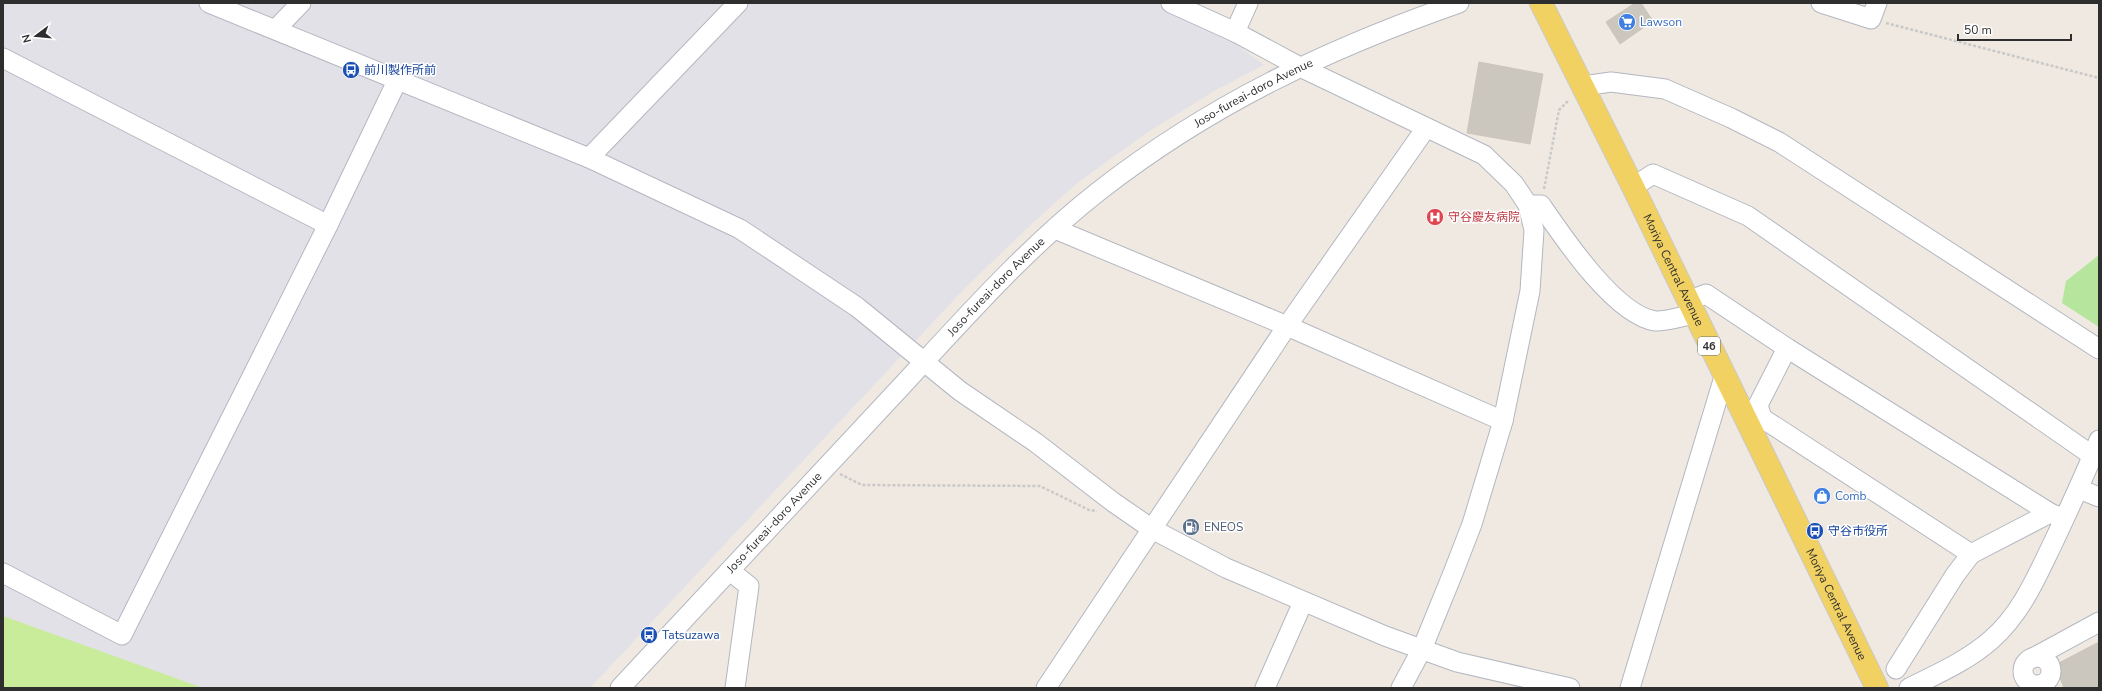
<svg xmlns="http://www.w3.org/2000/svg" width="2102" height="691" viewBox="0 0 2102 691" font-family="'Nunito Sans','Noto Sans JP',sans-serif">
	<rect width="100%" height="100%" fill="#efe9e1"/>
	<path fill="#e3e1e8" d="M3 3H1161L1233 42 1264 65 1216 90 1148 132 1076 184 1035 221 967 286 590 688H3Z"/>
	<path fill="#b6e59e" d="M2099 255V327L2062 303 2066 281Z"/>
	<path fill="#c9ec9a" d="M3 616 203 688H3Z"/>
	<g fill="#cbc7bf" stroke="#cbc5ba">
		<path d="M1635 3H1641L1653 21 1620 44 1606 22Z"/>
		<path d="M1479 62 1543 74 1530 144 1467 133Z"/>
		<path d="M2099 642V688H2064L2055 665Z"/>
	</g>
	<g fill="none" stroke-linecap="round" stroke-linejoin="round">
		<defs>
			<g id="minor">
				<path d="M209 3 589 158 740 229 857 307 960 391 1035 442 1113 502 1152 529 1226 568 1385 636 1457 662 1570 688"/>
				<path d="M1171 3 1235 32 1300 67 1484 155 1514 184 1528 205 1534 230 1530 291 1503 421 1472 524 1453 573 1422 649 1401 688"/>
				<path d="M1821 3 1871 19 1877 3"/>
				<path d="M276 29 301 3"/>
				<path d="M1235 32 1248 3"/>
				<path d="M3 58 328 225"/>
				<path d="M1583 86 1611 82 1665 89 1731 118 1779 142 2099 349"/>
				<path d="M589 158 738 3"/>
				<path d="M1633 187 1653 174 1748 216 2093 456"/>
				<path d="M1528 205H1541C1563 237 1615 315 1655 321 1664 322 1684 316 1694 314"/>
				<path d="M1055 229 1287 326 1503 421"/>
				<path d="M1688 301 1706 294 1787 348 2050 513"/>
				<path d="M1762 418 1758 405 1787 348"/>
				<path d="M1748 424 1762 418 1971 554"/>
				<path d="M2079 489 2099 497"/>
				<path d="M730 571 749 586 735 688"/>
				<path d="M3 573 122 635 328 225 397 81"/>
				<circle cx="2037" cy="671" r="14"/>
				<path d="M2031 659 2099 622"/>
				<path d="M1896 669 1955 575 1971 554 2050 513 2060 517"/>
				<path id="s1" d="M620 688C713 588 806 488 899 389 962 321 1025 249 1099 191 1209 105 1327 49 1459 3"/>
				<path d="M1046 688 1287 326 1426 128"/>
				<path d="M1265 688 1303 602"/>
				<path d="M1630 688 1724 377"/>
				<path d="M1909 688C1937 674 1967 661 1991 640 2021 614 2036 578 2053 543 2069 509 2085 475 2099 440"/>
			</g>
			<g id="major">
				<path id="s2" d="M1541 3 1633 187 1877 688"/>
			</g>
		</defs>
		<use href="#minor" stroke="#b4b7c1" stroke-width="21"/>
		<use href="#major" stroke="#c9c9c9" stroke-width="24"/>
		<g stroke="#c9c9c9" stroke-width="2.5" stroke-dasharray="3 2" stroke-linecap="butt">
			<path d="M1886 23 2099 78"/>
			<path d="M1544 189 1559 110 1569 100"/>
			<path d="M840 474 862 485 1040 486 1089 510 1097 511"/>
		</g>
		<use href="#minor" stroke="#fff" stroke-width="19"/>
		<use href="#major" stroke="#f2d163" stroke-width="22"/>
	</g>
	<defs>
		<symbol id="supermarket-disc" viewBox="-11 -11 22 22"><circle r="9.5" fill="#3f7fe0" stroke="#fff"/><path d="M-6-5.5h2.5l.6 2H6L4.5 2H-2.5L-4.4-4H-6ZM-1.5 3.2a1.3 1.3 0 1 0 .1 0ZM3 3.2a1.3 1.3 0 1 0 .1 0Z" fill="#fff"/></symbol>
		<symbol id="bus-disc" viewBox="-11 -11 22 22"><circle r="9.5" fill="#1a4fb4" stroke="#fff"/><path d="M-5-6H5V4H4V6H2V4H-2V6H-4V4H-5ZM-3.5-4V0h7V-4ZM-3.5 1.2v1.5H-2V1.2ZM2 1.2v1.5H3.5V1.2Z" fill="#fff"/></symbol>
		<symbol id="hospital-disc" viewBox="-11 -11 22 22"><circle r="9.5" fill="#e0444e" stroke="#fff"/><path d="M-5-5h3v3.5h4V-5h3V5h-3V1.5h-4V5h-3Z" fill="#fff"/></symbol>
		<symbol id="shop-disc" viewBox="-11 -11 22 22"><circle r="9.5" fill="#3f7fe0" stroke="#fff"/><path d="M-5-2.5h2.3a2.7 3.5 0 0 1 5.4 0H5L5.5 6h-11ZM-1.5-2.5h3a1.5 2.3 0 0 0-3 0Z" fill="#fff"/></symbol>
		<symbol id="fuel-disc" viewBox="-11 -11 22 22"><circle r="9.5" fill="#5c6f8a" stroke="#fff"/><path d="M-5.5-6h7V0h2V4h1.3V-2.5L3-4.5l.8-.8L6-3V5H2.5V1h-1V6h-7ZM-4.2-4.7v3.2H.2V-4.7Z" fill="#fff"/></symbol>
	</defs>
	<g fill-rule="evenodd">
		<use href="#supermarket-disc" x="1617" y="12" width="20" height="20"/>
		<use href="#bus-disc" x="341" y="60" width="20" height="20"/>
		<use href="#hospital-disc" x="1425" y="207" width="20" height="20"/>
		<use href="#shop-disc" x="1812" y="486" width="20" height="20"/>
		<use href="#fuel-disc" x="1181" y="517" width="20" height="20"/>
		<use href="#bus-disc" x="1805" y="521" width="20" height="20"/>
		<use href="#bus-disc" x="639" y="625" width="20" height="20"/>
	</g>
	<g text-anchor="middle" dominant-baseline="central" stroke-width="3" stroke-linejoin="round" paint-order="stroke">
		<rect fill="#fff" stroke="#6d6d6d" stroke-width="1" x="1698" y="337" width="22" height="18" rx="3"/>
		<g font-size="11" font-weight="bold" fill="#2e2e2e">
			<text x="1709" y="346">46</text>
		</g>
		<g font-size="12" fill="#366cbe" stroke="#fff" text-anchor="start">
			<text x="1640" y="22">Lawson</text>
			<text x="1835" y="496">Comb</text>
		</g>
		<g font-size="12" fill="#164399" stroke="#fff" text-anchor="start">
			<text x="364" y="70">前川製作所前</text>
			<text x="1828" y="531">守谷市役所</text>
			<text x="662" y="635">Tatsuzawa</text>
		</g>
		<g font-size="12" fill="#2e2e2e" stroke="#fff">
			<text stroke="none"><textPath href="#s1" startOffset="874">Joso-fureai-doro Avenue</textPath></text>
			<text stroke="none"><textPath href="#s2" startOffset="298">Moriya Central Avenue</textPath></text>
			<text stroke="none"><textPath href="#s1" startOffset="550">Joso-fureai-doro Avenue</textPath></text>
			<text stroke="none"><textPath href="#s1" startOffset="226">Joso-fureai-doro Avenue</textPath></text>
			<text stroke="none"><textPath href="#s2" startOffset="670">Moriya Central Avenue</textPath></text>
		</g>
		<g font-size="12" fill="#be3a42" stroke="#fff" text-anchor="start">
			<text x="1448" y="217">守谷慶友病院</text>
		</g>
		<g font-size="12" fill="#4e5e75" stroke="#fff" text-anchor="start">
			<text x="1204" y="527">ENEOS</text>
		</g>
	</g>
	<rect width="2102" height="691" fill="none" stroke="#2e2e2e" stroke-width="8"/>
	<g transform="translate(36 36) rotate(254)" stroke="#ffffff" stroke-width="3" paint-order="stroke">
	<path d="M0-3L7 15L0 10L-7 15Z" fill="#2e2e2e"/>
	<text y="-6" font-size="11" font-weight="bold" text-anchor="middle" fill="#2e2e2e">N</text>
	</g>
	<path d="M1958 34v6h113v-6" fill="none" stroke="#2e2e2e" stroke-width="2"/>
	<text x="1964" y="34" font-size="12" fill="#2e2e2e" stroke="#ffffff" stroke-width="3" paint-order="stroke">50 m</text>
</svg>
